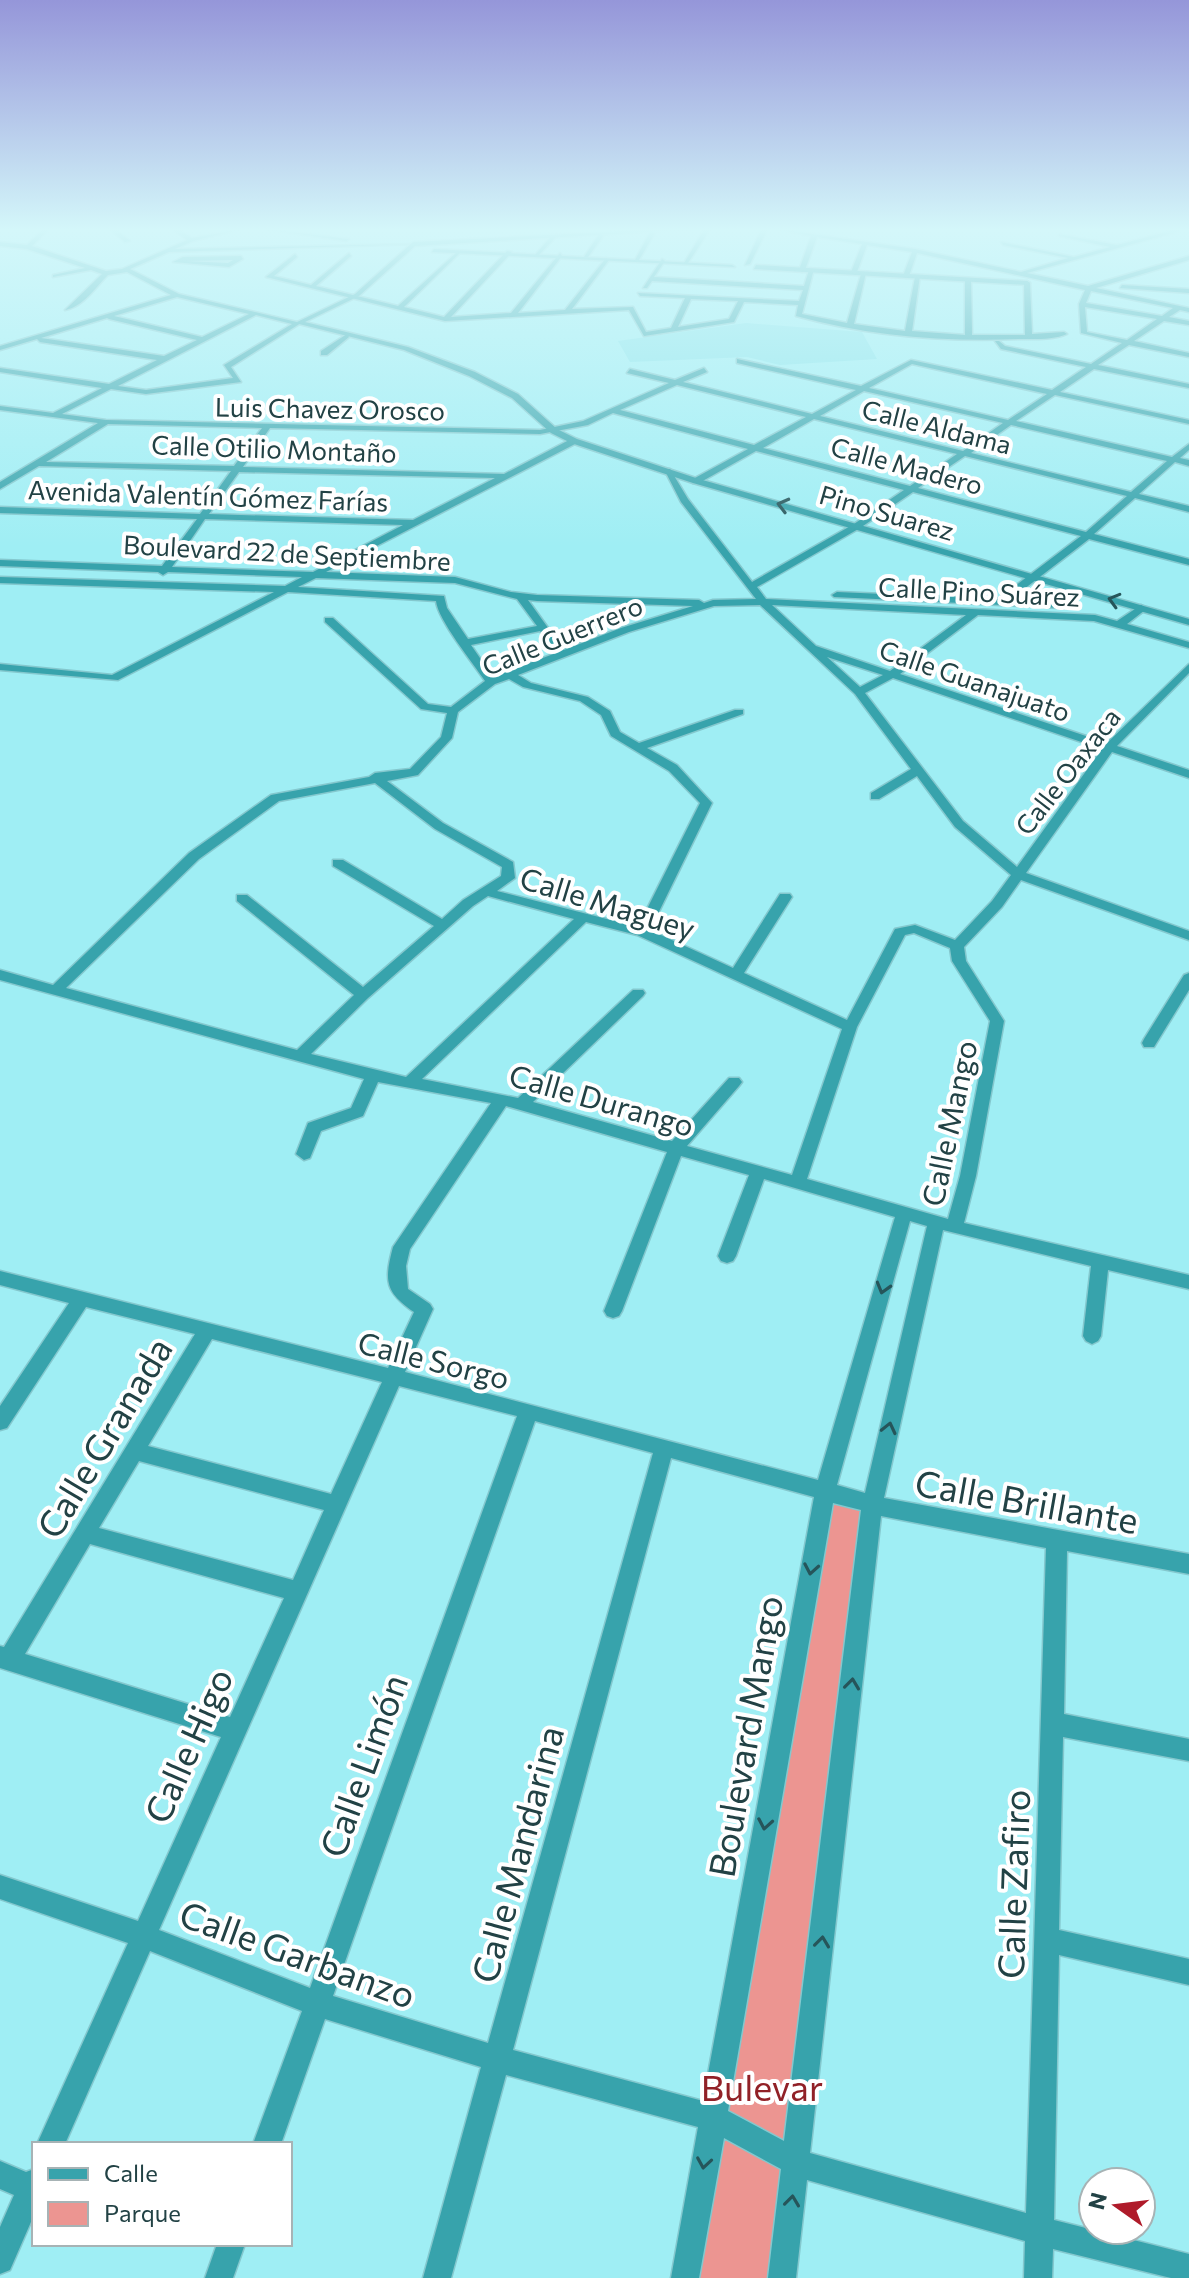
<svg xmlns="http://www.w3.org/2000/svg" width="1189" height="2278" viewBox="0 0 1189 2278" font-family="Commissioner,sans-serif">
	<rect width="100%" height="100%" fill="#9feef4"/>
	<path fill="#89e3eb" d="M746 323 862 332 877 359 780 365 747 357 630 362 618 341Z"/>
	<path fill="#ec9591" d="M825 1492 872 1505 783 2278H685Z"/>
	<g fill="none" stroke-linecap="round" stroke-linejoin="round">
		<g stroke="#8c5d9d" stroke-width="2">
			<path d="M403 228H541"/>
			<path d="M578 228H637"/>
		</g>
		<defs>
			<g id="minor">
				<path d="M44 228H50L32 246 106 271 122 269 187 240 170 228H177L192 238 246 228 193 241 175 249 416 244 169 252 130 269 179 294 301 323 231 367 241 382 146 394 111 389 62 414 106 420 540 430 583 421 669 383 627 373 630 369 675 380 704 368 707 372 683 382 812 414 856 390 737 363V359L861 386 911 360 1052 390 1086 367 1001 349 995 341H999L1005 346 1091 364 1122 343 1081 333 1079 304 1085 290 917 253 909 276 906 278 903 276 912 252 867 245 857 272 854 274 851 272 862 244 817 237 805 270 802 272 799 270 811 236 772 228 915 249 1021 272 1068 258 1003 245 1001 242 1074 257 1110 247 1059 236V234L1117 245 1177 229 1180 231 1027 273 1088 286 1189 256V260L1096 288 1189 308V312L1180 310 1169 317 1189 321V325L1164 321 1134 341 1189 353V357L1129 345 1098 365 1189 384V388L1094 369 1060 392 1189 420V424L1055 395 1016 421 1172 457 1189 444V450L1180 458 1189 460V466L1175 462 1139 494 1189 506V512L1135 498 1094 534 1189 559V565L1089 539 1010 600 1067 603 1068 605 1063 608 834 597 832 595 837 592 998 599 1081 536 913 492 860 528 757 587 766 599 1095 615 1117 621 1141 605 1146 608 1145 610 1127 624 1189 642V648L1094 621 978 615 900 674 1107 743 1189 664V673L1117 746 1189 770V778L1112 752 1026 873 1189 931V940L1021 880 1002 907 964 947 966 961 1004 1021 976 1176 964 1223 1189 1275V1289L1108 1270 1101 1336 1098 1341 1092 1344 1086 1341 1083 1336 1091 1266 943 1230 884 1498 1189 1554V1574L1067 1551 1064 1714 1189 1739V1761L1063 1737 1059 1930 1189 1959V1985L1059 1955 1054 2220 1189 2254V2278H1171L1053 2249 1052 2278H1024L1025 2241 807 2180 796 2278H768L781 2169 724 2138 699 2278H671L698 2127 506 2075 451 2278H423L481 2067 325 2019 281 2144H253L302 2011 150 1951 65 2144H37L128 1943 0 1899V1875L138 1921 221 1737 0 1668V1646L4 1647 195 1334 86 1307 7 1428 0 1430V1406L69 1303 0 1285V1271L388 1368 414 1312C385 1292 384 1281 393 1247L491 1103 378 1082 363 1116 321 1131 310 1158 304 1160 296 1154 308 1123 351 1108 364 1079 0 980V970L53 985 189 853 271 795 369 777 375 773 410 769 441 737 447 713 421 709 325 622V618H333L428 704 451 707 485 681C473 663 438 620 436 601L288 592 118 680 0 670V664L112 675 274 592 0 583V577L285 586 302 577 168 572 163 575 158 572 0 566V560L162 566 197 519 0 513V507L200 514 231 471 39 466 0 489V482L98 423 0 410V406L53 413 102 388 0 372V368L109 384 157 360 40 342 37 339 0 350V346L171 295 127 272 108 275C95 288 83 307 65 310L102 274 91 270 53 277V275L85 268 27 249 0 246V242L27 245ZM1091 291 1173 308 1162 316 1086 303ZM177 297 249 314 202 337 114 316ZM1085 307 1157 319 1127 340 1087 332ZM256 315 292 324 224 365 233 378 146 390 118 386ZM107 318 109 319 197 340 164 356 41 338ZM912 364 1047 394 1008 420 869 388ZM677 385 806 417 754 445 620 410ZM864 391 1003 423 963 451 820 416ZM613 413 748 449 693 479V483H699L756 451 904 490 854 524 752 582 688 499 670 469H664L681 502 756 599 713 600 704 603 699 600 537 595 511 592 455 577 326 572 577 443V439H571L504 474 243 467 270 428 540 434 588 425ZM814 419 957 454 910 486 763 448ZM108 424 262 428 234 466 46 462ZM1011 425 1167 461 1131 492 971 453ZM965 456 1127 496 1086 532 918 488ZM239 472 495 478 413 520 209 514ZM205 519 403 525 313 572 172 567ZM316 578 455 583 517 599 537 626 468 639 447 608 444 596 298 587ZM528 600 537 601 693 606 621 628 564 650ZM760 605 855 694 911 769 871 793V799H879L917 776 955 827 1011 875 992 901 955 940 915 925 895 929 847 1020 744 973 792 897 790 894H780L733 968 650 930 712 803 677 765 647 748 743 714V710H735L639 743 620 732 610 711 588 697 531 683 518 675 629 632 714 606ZM772 605 966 615 890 671 816 646ZM540 631 556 653 493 677 471 645ZM827 657 883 675 860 687ZM893 678 1102 749 1017 867 963 821 865 693ZM509 679 523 687 580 701 601 715 611 736 669 771 700 803 638 927 497 891 515 878 513 862 443 823 387 781 418 775 452 738 458 712 495 684ZM375 783 435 829 502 867 501 876 463 900 442 919 343 860H333V866L434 926 363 987 247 895H237V901L354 995 297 1050 66 988 199 859 279 801ZM488 896 574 919 406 1077 311 1054 368 998 473 906ZM586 922 637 935 842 1029 792 1175 687 1146 739 1086 742 1082 739 1078H729L672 1141 533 1102 643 996 645 993 643 990H633L518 1098 422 1079ZM914 933 950 948 952 961 990 1021 960 1176 948 1219 807 1179 857 1027 905 935ZM506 1106 667 1152 604 1311 607 1316 613 1318 619 1316 622 1311 681 1156 749 1175 718 1256 721 1261 727 1263 733 1261 736 1256 764 1179 895 1217 818 1480 405 1372 433 1309 430 1304 408 1289 406 1266 410 1249ZM910 1221 927 1226 865 1493 837 1485ZM212 1339 382 1382 331 1494 148 1446ZM399 1386 517 1416 310 1988 159 1930ZM535 1421 653 1453 488 2043 333 1996ZM671 1458 814 1497 703 2101 513 2050ZM139 1461 324 1510 293 1580 99 1528ZM833 1503 861 1510 784 2141 728 2111ZM881 1516 1046 1548 1026 2213 810 2153ZM90 1544 284 1598 230 1717 25 1654Z"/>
				<path d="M108 228H114L130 241 125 242Z"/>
				<path d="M257 228 349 239 346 241Z"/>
				<path d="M705 228H711L688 263H684Z"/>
				<path d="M762 228H768L750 264 745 265Z"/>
				<path d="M650 232 655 233 639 260H635Z"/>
				<path d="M599 234 604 235 588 257H584Z"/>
				<path d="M552 235 557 236 539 255H535Z"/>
				<path d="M507 251 512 252 451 317 511 313 560 253 562 256 518 313 565 310 606 258 609 260 572 309 633 307 646 332 671 328 685 298 640 296 638 293 799 301 803 290 652 281 647 288H643L662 259 665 261 654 277 804 286 809 270 814 269 802 314 847 323 861 274 866 273 854 324 905 331 915 277 920 276 912 331 965 335V280L968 278 971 280 972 335H1025L1024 283 1027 281 1030 283 1032 334 1064 332 1067 334C1054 340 1034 339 1019 339 946 342 868 336 796 316L798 305 744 302 734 322 644 336 629 310 445 321 266 277 295 254 297 257 274 276 311 285 349 253 351 256 316 286 398 306 457 252H461L404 307 444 317ZM691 299 738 301 729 319 678 327Z"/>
				<path d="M241 256 243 259 229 267 173 262 183 257ZM233 260 228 263 186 261Z"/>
				<path d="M1122 285 1189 289V293L1120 288Z"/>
				<path d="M347 334 349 337 327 355H321V351Z"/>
				<path d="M1189 973V990L1154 1047H1144L1142 1043 1144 1039 1184 975Z"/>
				<path d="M0 2161 26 2172 34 2169V2215L10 2270 0 2274V2227L14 2195 0 2189Z"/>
				<path d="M217 2244H245L233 2278H205Z"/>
			</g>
			<g id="tertiary">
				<path d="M680 228H711L415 246 359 296 305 322 408 347 475 372 518 394 557 429 577 439 699 479 1189 619V625L693 483 571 443 551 433 512 398 469 376 404 350 295 323 355 294 413 242Z"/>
				<path d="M434 249 732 265 735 267 432 252Z"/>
				<path d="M756 265 1027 281 1030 283 1027 285 754 269Z"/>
			</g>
		</defs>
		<use href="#minor" stroke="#84c8ce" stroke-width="3"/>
		<use href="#tertiary" stroke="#84c8ce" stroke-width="3"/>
		<use href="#minor" fill="#37a3ac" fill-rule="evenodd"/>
		<use href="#tertiary" fill="#37a3ac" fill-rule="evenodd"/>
	</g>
	<defs><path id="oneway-chevron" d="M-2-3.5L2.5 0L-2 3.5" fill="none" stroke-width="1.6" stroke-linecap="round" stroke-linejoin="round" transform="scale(2)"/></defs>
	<g stroke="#26555a">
		<use href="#oneway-chevron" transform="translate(783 505) rotate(-165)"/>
		<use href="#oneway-chevron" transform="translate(1114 600) rotate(-164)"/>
		<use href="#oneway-chevron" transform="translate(883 1288) rotate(106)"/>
		<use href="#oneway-chevron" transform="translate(889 1428) rotate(-77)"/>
		<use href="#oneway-chevron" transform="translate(811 1569) rotate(100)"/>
		<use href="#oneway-chevron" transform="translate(852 1684) rotate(-83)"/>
		<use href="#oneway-chevron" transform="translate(765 1824) rotate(100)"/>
		<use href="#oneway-chevron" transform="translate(822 1942) rotate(-83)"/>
		<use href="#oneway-chevron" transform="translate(704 2163) rotate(99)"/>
		<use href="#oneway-chevron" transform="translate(792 2201) rotate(-83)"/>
	</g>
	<linearGradient id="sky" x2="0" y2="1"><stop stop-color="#9596d9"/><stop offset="0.42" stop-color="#d4f7fa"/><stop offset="1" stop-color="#d4f7fa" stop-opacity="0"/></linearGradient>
	<rect width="1189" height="547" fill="url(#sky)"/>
	<g text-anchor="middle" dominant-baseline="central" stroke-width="8" stroke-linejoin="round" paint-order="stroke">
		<g font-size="26" fill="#224245" stroke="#fff">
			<text transform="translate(330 408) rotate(1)">Luis Chavez Orosco</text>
			<text transform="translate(937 426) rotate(14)">Calle Aldama</text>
			<text transform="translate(274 448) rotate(2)">Calle Otilio Montaño</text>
			<text transform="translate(907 465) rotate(15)">Calle Madero</text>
			<text transform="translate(208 495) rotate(2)">Avenida Valentín Gómez Farías</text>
			<text transform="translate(887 512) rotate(16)">Pino Suarez</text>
			<text transform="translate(287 552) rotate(3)">Boulevard 22 de Septiembre</text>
			<text transform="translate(979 591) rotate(3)">Calle Pino Suárez</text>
			<text transform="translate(562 635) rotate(-22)">Calle Guerrero</text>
			<text transform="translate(975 680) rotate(19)">Calle Guanajuato</text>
			<text transform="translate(1067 771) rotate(-52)">Calle Oaxaca</text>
		</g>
		<g font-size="30" fill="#224245" stroke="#fff">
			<text transform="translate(608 902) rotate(17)">Calle Maguey</text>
			<text transform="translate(602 1099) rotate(16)">Calle Durango</text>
			<text transform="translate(948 1123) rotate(-78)">Calle Mango</text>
			<text transform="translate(434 1359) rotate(14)">Calle Sorgo</text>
		</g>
		<g font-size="36" fill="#224245" stroke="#fff">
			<text transform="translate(103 1437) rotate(-59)">Calle Granada</text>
			<text transform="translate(1027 1500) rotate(10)">Calle Brillante</text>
			<text transform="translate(744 1736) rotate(-80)">Boulevard Mango</text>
			<text transform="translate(187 1745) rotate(-66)">Calle Higo</text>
			<text transform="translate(362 1765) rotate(-70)">Calle Limón</text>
			<text transform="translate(516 1854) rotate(-75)">Calle Mandarina</text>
			<text transform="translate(1012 1884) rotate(-88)">Calle Zafiro</text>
			<text transform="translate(298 1953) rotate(20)">Calle Garbanzo</text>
		</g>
		<g font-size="36" fill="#912127" stroke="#fff">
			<text x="762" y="2086">Bulevar</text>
		</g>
	</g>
	<rect x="32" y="2142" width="260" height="104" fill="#ffffff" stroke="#a7b3b5" stroke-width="2"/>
	<rect x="48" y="2168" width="40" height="12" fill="#37a3ac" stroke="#a7b3b5" stroke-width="2"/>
	<text x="104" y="2182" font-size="24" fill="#224245">Calle</text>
	<rect x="48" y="2202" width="40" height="24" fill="#ec9591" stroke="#a7b3b5" stroke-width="2"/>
	<text x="104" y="2222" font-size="24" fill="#224245">Parque</text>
	<g transform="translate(1117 2206) rotate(284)"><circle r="38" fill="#ffffff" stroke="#a7b3b5" stroke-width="2"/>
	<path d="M0-6L14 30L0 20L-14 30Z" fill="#af1b2a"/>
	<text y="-12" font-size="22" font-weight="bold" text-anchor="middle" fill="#224245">N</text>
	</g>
</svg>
